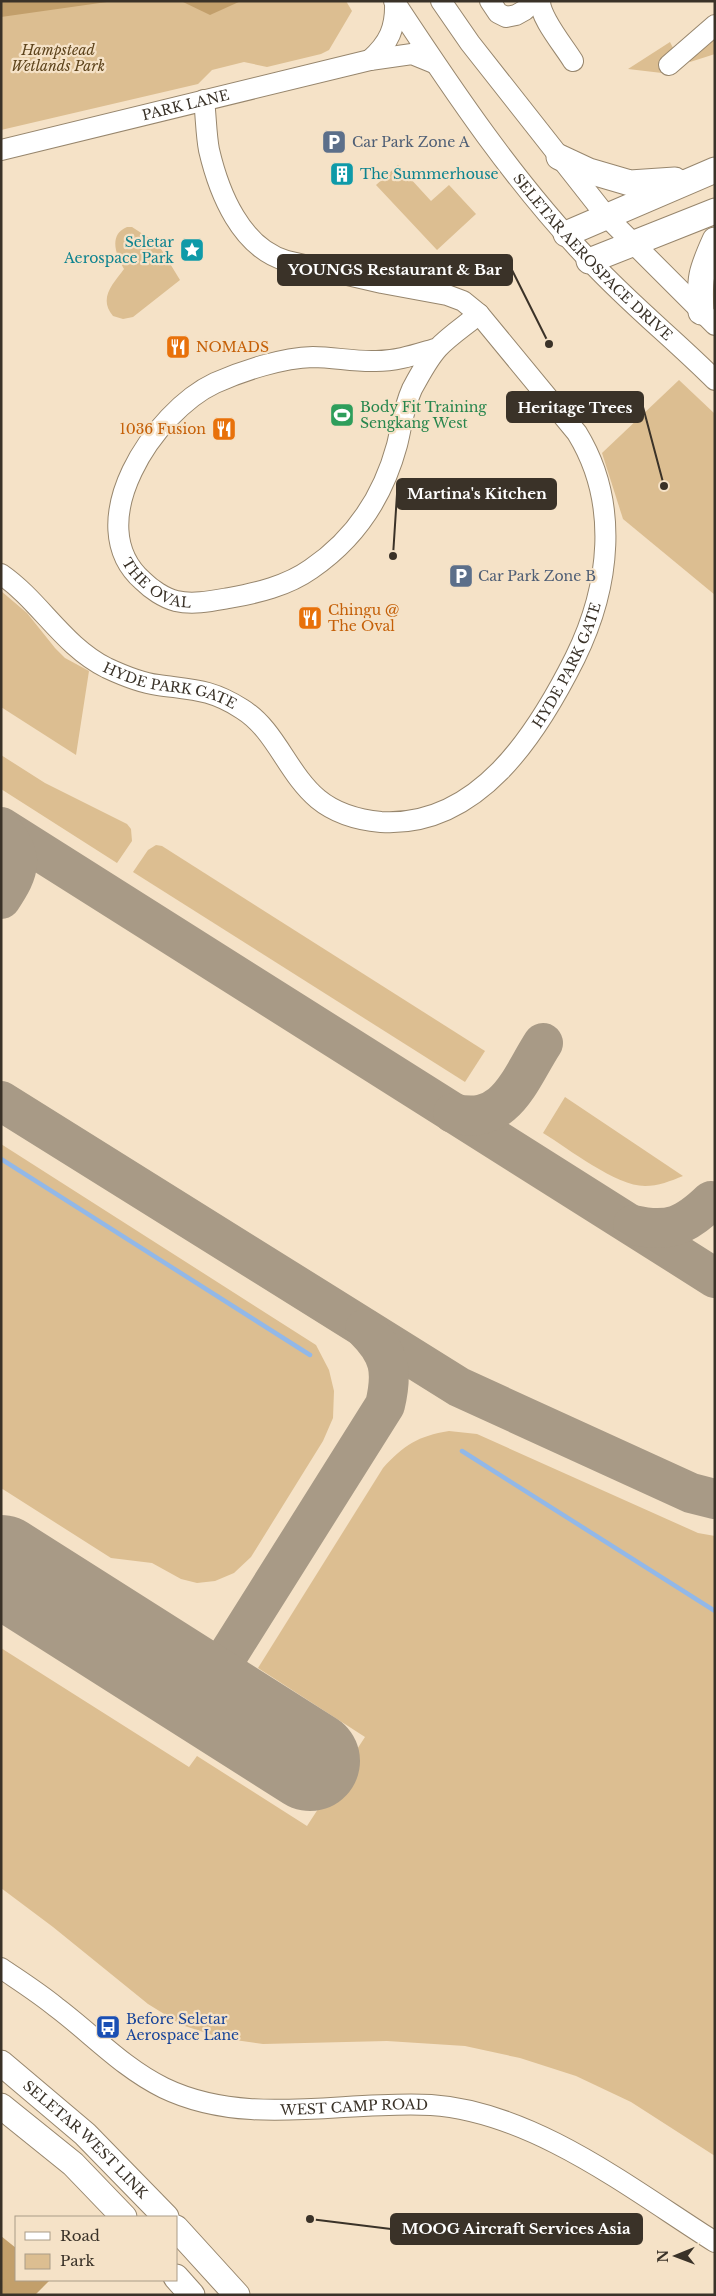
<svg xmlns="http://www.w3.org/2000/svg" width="716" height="2296" viewBox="0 0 716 2296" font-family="'Libre Baskerville',serif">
	<rect width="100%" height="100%" fill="#f5e2c7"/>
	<g fill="#dcbe91">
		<path d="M1 1H346L352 11 329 50 321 54 267 67 244 62 212 70 198 84 1 130Z"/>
		<path d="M715 33V54L690 62 687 55Z"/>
		<path d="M670 42 674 50 668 56 662 73 628 69Z"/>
		<path d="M398 165 431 201 449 185 476 214 437 250 376 185Z"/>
		<path d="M127 227H132L158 244 180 280 133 317 123 319 113 316C98 298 113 284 124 269 116 255 108 235 127 227Z"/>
		<path d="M679 380 715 414V595L623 519 602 453Z"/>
		<path d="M1 591 27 613 55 648 65 658 89 671 76 755 1 707Z"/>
		<path d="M1 755 45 783 127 824 131 829 132 841 117 863 1 789Z"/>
		<path d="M156 845 162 846 485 1051 465 1082 133 872 148 850Z"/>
		<path d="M565 1097 683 1176C671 1181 658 1186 645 1186 616 1186 569 1149 543 1133Z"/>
		<path d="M1 1144 316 1345 329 1370 334 1391 333 1418 323 1441 251 1557 234 1573 215 1581 197 1583 181 1579 152 1563 111 1558 1 1488Z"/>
		<path d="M449 1431 477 1434 698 1533 715 1536V2156L631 2102 576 2076 520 2058 465 2046 387 2041 263 2044 221 2038 182 2025 148 2004 53 1927 1 1888V1648L189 1767 197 1756 307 1826 365 1737 258 1668 383 1468C404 1445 418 1436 449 1431Z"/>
	</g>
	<g fill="#c29f6b">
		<path d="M1 1H114L1 17Z"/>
		<path d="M181 1H241L210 15Z"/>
		<path d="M1 2236 16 2248V2280H50L35 2295H1Z"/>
	</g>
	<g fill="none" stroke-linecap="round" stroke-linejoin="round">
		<g stroke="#92b8e8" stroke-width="4.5">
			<path d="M1 1159 310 1355"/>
			<path d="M462 1451 715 1611"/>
		</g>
		<g stroke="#a89a86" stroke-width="40">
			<path d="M1 827 715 1278"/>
			<path d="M1 829C25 857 20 870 1 899"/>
			<path d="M1 1101 459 1387 691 1493 715 1499"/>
			<path d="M453 1113C506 1127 519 1080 543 1043"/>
			<path d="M633 1225C669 1233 685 1226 711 1201"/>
			<path d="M204 1693 385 1405C393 1371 390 1354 365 1329"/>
		</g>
		<path stroke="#a89a86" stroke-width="100" d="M1 1565 310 1761"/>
		<defs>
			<g id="minor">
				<path id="s1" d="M394 1C454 92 515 183 591 262 630 304 675 340 715 380"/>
				<path d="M441 1 470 43 607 217 715 325"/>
				<path d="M490 1 498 13 506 17 516 15 525 10"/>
				<path d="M540 1C540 18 564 46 573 61"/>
				<path d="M370 60C389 43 396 28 395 2"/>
				<path d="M669 65 715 25"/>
				<path id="s2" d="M1 150 370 60 412 54 434 63"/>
				<path id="s3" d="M438 348C417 354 398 361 376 361 355 362 334 357 313 357 282 358 244 370 215 383 155 411 78 524 143 581 151 589 164 598 176 601 193 605 212 601 229 598 257 593 287 586 311 569 355 539 383 497 397 445 402 425 403 409 412 389 419 376 428 359 438 348 449 336 466 325 479 314"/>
				<path id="s4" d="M1 574C40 601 63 646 107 668 122 675 142 683 158 685 193 690 211 689 242 709 276 730 287 773 318 799 335 813 359 820 381 822 478 828 537 734 575 658 610 587 620 503 577 433L479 314 463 301 447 295 382 283 287 261C241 248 219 193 209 150 206 134 206 116 204 100"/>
				<path id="s5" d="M1 1968C20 1981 39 1993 56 2007 92 2034 123 2068 164 2088 247 2128 343 2100 431 2105 534 2112 631 2189 715 2242"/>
			</g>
			<g id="major">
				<path d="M559 157 589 171 630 183 675 180"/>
				<path d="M566 234 715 170"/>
				<path d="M589 261 715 211"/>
				<path d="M701 312C699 278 701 271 715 240"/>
				<path id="s6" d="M1 2063 85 2134 166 2217"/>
				<path d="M1 2106 73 2164 124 2217"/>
				<path d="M176 2228 237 2295"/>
				<path d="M176 2277 192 2295"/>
			</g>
		</defs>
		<use href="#minor" stroke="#97866d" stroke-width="22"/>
		<use href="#major" stroke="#97866d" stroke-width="27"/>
		<use href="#minor" stroke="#fff" stroke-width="20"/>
		<use href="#major" stroke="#fff" stroke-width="25"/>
	</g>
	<defs>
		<symbol id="parking-square" viewBox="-11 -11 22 22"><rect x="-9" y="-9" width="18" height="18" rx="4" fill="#5c6f8a" stroke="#f5e2c7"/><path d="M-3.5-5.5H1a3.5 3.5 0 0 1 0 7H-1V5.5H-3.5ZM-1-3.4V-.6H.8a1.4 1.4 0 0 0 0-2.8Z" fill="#fff"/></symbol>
		<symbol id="building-square" viewBox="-11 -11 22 22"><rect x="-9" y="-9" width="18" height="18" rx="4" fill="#0f9aa8" stroke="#f5e2c7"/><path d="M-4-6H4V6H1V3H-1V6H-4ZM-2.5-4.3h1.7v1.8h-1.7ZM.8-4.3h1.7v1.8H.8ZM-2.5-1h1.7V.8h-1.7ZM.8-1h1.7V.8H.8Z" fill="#fff"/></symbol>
		<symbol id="sight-square" viewBox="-11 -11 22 22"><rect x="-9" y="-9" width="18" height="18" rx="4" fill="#0f9aa8" stroke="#f5e2c7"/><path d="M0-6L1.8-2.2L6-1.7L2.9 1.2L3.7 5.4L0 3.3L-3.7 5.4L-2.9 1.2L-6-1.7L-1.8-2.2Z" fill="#fff"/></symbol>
		<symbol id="restaurant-square" viewBox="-11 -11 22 22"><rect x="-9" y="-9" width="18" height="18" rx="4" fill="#e8710a" stroke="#f5e2c7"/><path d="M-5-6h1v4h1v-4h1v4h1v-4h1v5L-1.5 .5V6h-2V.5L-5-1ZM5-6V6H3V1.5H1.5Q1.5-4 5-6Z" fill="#fff"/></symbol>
		<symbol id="stadium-square" viewBox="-11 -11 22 22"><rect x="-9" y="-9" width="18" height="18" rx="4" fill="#2e9e5b" stroke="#f5e2c7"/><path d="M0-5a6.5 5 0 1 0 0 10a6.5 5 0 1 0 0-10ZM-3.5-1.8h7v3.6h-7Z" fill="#fff"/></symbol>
		<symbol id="bus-square" viewBox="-11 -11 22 22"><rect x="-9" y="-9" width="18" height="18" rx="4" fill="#1a4fb4" stroke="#f5e2c7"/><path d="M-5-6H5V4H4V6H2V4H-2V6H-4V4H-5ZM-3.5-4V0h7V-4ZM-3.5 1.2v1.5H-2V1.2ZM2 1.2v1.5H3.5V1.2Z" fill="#fff"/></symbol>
	</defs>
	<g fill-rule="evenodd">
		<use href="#parking-square" x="320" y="128" width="28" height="28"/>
		<use href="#building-square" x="328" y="160" width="28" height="28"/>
		<use href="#sight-square" x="178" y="236" width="28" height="28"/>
		<use href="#restaurant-square" x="164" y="333" width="28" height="28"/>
		<use href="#stadium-square" x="328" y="401" width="28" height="28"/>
		<use href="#restaurant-square" x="210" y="415" width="28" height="28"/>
		<use href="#parking-square" x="447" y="562" width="28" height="28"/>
		<use href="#restaurant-square" x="296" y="604" width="28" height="28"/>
		<use href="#bus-square" x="94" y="2013" width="28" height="28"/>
	</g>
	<g text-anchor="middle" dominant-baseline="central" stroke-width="4.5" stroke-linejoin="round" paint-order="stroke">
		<g font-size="14" font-style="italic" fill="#5d431b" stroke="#f5e2c7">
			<text x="58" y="50">Hampstead<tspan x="58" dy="16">Wetlands Park</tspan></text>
		</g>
		<g font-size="14" fill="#3a3228" stroke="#f5e2c7">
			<text stroke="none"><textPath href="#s2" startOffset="190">PARK LANE</textPath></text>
			<text stroke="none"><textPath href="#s1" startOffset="325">SELETAR AEROSPACE DRIVE</textPath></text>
			<text stroke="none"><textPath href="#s3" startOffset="484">THE OVAL</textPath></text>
			<text stroke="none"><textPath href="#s4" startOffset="731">HYDE PARK GATE</textPath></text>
			<text stroke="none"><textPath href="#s4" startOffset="208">HYDE PARK GATE</textPath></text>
			<text stroke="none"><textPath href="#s5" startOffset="396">WEST CAMP ROAD</textPath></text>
			<text stroke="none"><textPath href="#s6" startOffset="114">SELETAR WEST LINK</textPath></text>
		</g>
		<g font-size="14" fill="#4e5e75" stroke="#f5e2c7" text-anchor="start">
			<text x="352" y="142">Car Park Zone A</text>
			<text x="478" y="576">Car Park Zone B</text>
		</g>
		<g font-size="14" fill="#0d838f" stroke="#f5e2c7" text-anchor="start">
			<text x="360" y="174">The Summerhouse</text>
			<text x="174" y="242" text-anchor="end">Seletar<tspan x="174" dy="16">Aerospace Park</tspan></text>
		</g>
		<g font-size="14" fill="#c56008" stroke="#f5e2c7" text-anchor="start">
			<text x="196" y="347">NOMADS</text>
			<text x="206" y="429" text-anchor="end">1036 Fusion</text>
			<text x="328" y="610">Chingu @<tspan x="328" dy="16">The Oval</tspan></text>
		</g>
		<g font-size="14" fill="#27864d" stroke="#f5e2c7" text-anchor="start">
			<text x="360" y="407">Body Fit Training<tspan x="360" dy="16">Sengkang West</tspan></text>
		</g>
		<g font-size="14" fill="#164399" stroke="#f5e2c7" text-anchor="start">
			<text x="126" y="2019">Before Seletar<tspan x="126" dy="16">Aerospace Lane</tspan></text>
		</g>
	</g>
	<path fill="none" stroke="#3a3228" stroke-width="2" d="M549 344L512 270M664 486L643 407M393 556L397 494M310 2219L391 2229"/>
	<g fill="#3a3228" stroke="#f5e2c7" stroke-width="2">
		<circle cx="549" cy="344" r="5"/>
		<circle cx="664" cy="486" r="5"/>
		<circle cx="393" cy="556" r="5"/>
		<circle cx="310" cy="2219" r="5"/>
	</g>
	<g fill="#3a3228" stroke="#3a3228" stroke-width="2">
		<rect x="278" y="255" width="234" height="30" rx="5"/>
		<rect x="507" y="392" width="136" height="30" rx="5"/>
		<rect x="397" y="479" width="159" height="30" rx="5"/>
		<rect x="391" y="2214" width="251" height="30" rx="5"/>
	</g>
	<g font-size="15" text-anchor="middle" font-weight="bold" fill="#fff">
		<text x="395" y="275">YOUNGS Restaurant &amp; Bar</text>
		<text x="575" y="413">Heritage Trees</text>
		<text x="477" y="499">Martina's Kitchen</text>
		<text x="516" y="2234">MOOG Aircraft Services Asia</text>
	</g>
	<rect width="716" height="2296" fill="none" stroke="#3a3228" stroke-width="5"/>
	<rect x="15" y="2216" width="162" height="65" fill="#f5e2c7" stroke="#aa9c87"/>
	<rect x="25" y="2232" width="25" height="8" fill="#ffffff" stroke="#aa9c87"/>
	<text x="60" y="2241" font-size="15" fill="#3a3228">Road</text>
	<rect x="25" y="2254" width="25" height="15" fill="#dcbe91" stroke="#aa9c87"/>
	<text x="60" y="2266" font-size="15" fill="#3a3228">Park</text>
	<g transform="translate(676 2256) rotate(269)" stroke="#f5e2c7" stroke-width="4" paint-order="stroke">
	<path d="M0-4L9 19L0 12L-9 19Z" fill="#3a3228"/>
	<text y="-8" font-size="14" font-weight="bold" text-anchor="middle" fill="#3a3228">N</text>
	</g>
</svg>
